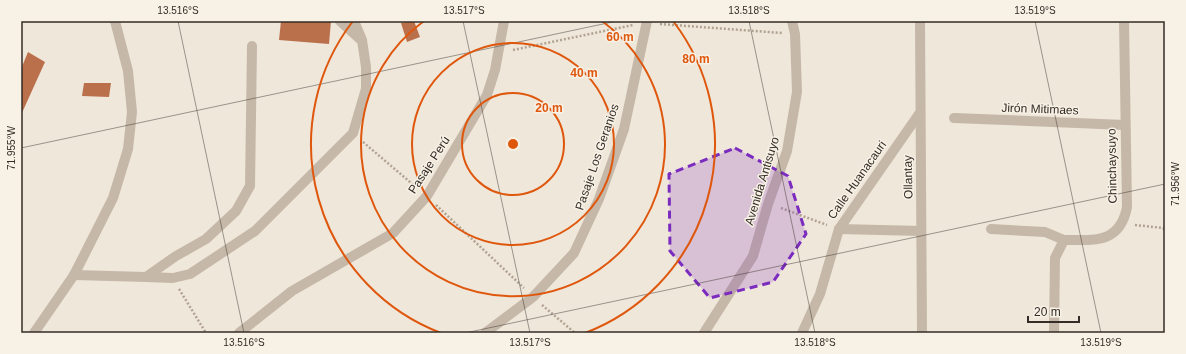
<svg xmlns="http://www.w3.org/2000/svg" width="1186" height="354" viewBox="0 0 1186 354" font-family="Arial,sans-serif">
	<rect width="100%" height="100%" fill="#efe7da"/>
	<g fill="#bb704c">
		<path d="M281 21H331L329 44 279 40Z"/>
		<path d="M414 21 420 37 407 42 401 23Z"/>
		<path d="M28 52 45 62 21 115V69Z"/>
		<path d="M84 83H111L109 97 82 96Z"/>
	</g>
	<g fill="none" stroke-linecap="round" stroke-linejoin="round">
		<g stroke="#b2a292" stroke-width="2.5" stroke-dasharray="2 2" stroke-linecap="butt">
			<path d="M660 24 782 33"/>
			<path d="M513 50 633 25"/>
			<path d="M363 142 417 188"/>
			<path d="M436 205 524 288"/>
			<path d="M781 208 827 225"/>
			<path d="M1135 225 1163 228 1165 230"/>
			<path d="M179 289 206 333"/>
			<path d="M542 305 575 333"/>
		</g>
		<g stroke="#c6b8a8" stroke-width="10">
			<path d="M340 21 360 39"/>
			<path d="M920 21 922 333"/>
			<path d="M954 118 1125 125"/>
			<path d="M839 229 921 231"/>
			<path d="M991 229 1045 232 1064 240"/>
			<path d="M74 275 146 277 176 256 206 239 236 211 250 186 252 46"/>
			<path d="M146 277 173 278 190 274 255 231 353 133 366 89V67L362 40 354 21"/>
			<path d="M34 333 74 275 113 198 128 149 132 112 128 71 115 21"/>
			<path d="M239 333 292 291 393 233 427 196 487 95 495 70 504 21"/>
			<path d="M485 333 533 297 574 253 599 199 624 129 647 21"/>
			<path d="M704 333 753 256 768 204 787 151 797 92 795 34 792 21"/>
			<path d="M802 333 820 294 839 229 919 114"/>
			<path d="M1054 333 1055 258 1064 240C1094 240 1120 244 1127 207L1124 21"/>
		</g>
	</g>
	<path fill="#7b2cbf" fill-opacity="0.2" stroke="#7b2cbf" stroke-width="3" stroke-dasharray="8 5" stroke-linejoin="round" d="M735 148 788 176 806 234 773 282 710 298 670 251 669 174Z"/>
	<path fill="none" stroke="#332c27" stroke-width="1" stroke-opacity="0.45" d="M178 21 244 333M463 21 530 333M749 21 815 333M1035 21 1101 333M21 148 617 21M465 333 1165 184"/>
	<g fill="none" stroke="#df570d" stroke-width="2">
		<circle cx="513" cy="144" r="51"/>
		<circle cx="513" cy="144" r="101"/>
		<path d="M602 21A152 152 0 1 1 424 21"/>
		<path d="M441 333A202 202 0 0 1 353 21M673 21A202 202 0 0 1 585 333"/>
	</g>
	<g text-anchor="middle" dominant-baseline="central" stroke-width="3" stroke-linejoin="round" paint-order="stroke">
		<g font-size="12" fill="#332c27" stroke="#f7f1e6">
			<text transform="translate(1040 109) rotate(2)">Jirón Mitimaes</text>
			<text transform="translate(597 157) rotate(-71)">Pasaje Los Geranios</text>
			<text transform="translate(429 165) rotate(-57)">Pasaje Perú</text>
			<text transform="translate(1112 166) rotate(-91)">Chinchaysuyo</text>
			<text transform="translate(908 177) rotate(-91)">Ollantay</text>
			<text transform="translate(857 180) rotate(-55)">Calle Huanacauri</text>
			<text transform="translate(762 181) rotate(-73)">Avenida Antisuyo</text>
		</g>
	</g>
	<circle cx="513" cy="144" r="6" fill="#df570d" stroke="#f7f1e6" stroke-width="2"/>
	<g font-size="12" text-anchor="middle" font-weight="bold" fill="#df570d" stroke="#f7f1e6" stroke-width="3" stroke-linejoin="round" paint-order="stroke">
		<text x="620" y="41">60 m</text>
		<text x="696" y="63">80 m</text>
		<text x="584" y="77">40 m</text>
		<text x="549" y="112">20 m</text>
	</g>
	<rect width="1186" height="354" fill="none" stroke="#f7f1e6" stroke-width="44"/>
	<path d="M1028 316v6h51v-6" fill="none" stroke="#332c27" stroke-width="2"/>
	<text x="1034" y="316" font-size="12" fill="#332c27" stroke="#f7f1e6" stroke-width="3" paint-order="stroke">20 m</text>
	<rect x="22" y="22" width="1142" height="310" fill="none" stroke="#332c27" stroke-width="1.5"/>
	<g font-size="10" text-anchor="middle" fill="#332c27">
		<text x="178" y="14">13.516°S</text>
		<text x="464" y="14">13.517°S</text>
		<text x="749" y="14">13.518°S</text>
		<text x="1035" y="14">13.519°S</text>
		<text transform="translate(11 148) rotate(-90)" y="4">71.955°W</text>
		<text transform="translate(1175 184) rotate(-90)" y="4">71.956°W</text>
		<text x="244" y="346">13.516°S</text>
		<text x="530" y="346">13.517°S</text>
		<text x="815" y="346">13.518°S</text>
		<text x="1101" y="346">13.519°S</text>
	</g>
</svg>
